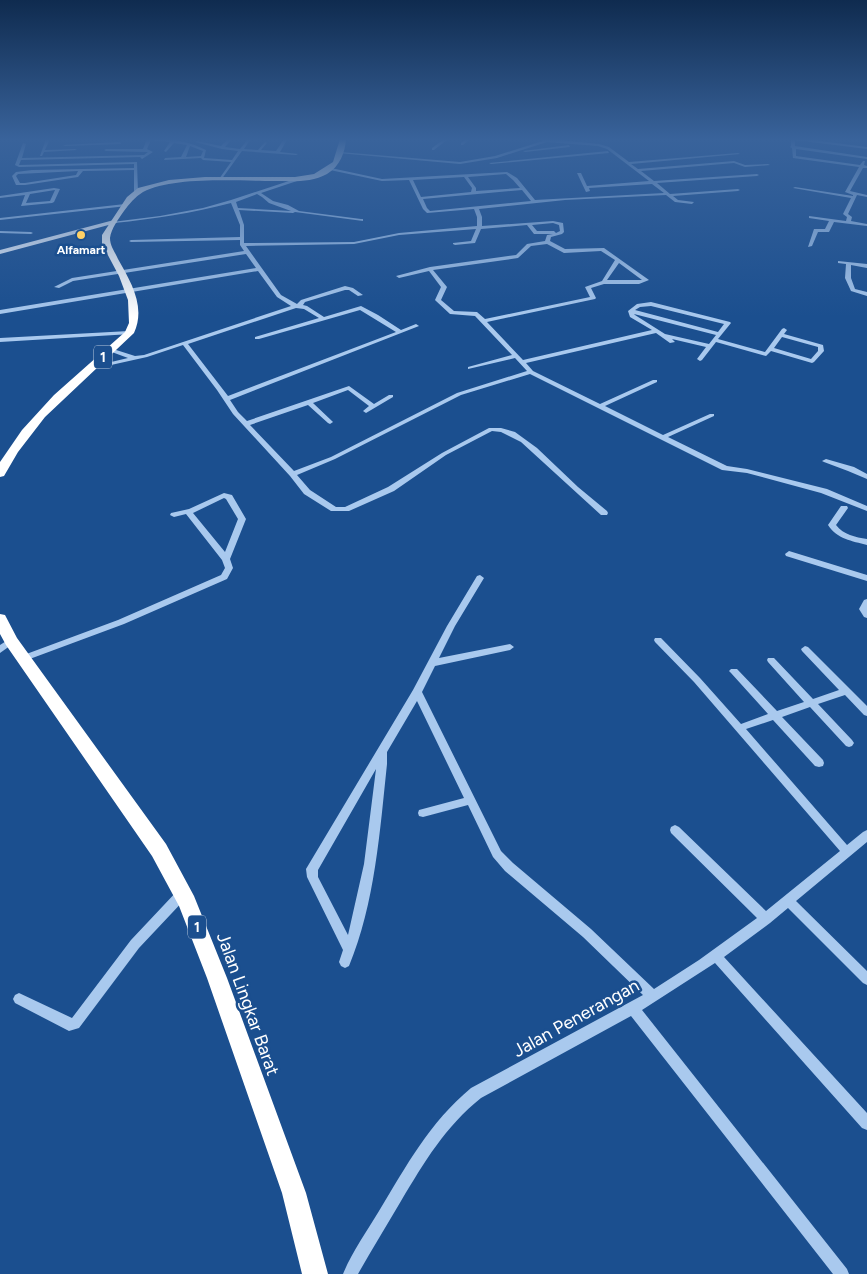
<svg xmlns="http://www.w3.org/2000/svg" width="867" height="1274" viewBox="0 0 867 1274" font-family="Figtree,sans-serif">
	<rect width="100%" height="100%" fill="#1b4f8f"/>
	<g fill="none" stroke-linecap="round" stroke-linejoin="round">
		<g fill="#a9c9ee" fill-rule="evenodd">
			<path d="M46 139H50L45 150 75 149 77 150 44 152 42 156H40Z"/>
			<path d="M147 139C168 138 188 141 206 150L204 158 232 160 238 151 222 149 195 142 197 141 221 146 228 139H232L225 147 240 149 248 139 250 140 244 149 258 150 265 142 267 143 261 150 276 151 284 139H285L287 140 280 152 298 154 296 155 242 151 221 180 219 179 231 162 203 160 201 158 164 160 165 158 181 157 187 145 174 143 166 152 164 151 170 142 151 140 147 149 153 152 142 159 140 157 21 160 19 165 137 162 138 193 136 194 134 193V170L83 171 78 177 25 185H16L12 176 16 172 32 170 134 168V164L19 167 15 165 23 143 26 144 22 158 144 155 148 152 106 151 104 150 106 149H143ZM190 146 203 151 201 156 186 157ZM78 171 76 175 25 183H20L16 176 18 174Z"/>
			<path d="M444 139H448L434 150H432V148Z"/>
			<path d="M466 139H470L463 145H461V143Z"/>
			<path d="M549 139 599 144 609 147 629 162 738 153 740 154 631 164 638 169 734 161 745 165 768 164 770 165 745 167 734 163 641 171 654 181 757 174 759 175 757 176 657 183 670 194 738 189 740 190 738 191 673 196 678 200 694 202 692 204 675 202 666 195 565 200 479 209 482 217V226L553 221 563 223 564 232 562 234 551 237 550 241 565 249 604 248 649 280 639 284H604L591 288 596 298 595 299 487 322 523 360 652 330 630 317 628 311 637 304 651 302 730 322 731 323 718 339 765 352 782 329 784 328 787 330 784 334 823 345 824 351 814 362 812 363 771 351 766 356 716 342 702 360 700 361 697 359 706 347 672 339 675 342 670 343 656 333 526 363 533 371 600 404 653 380H657V382L605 406 663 435 710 414H714V416L668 437 727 466 747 469 827 489 867 506V511L821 493 747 473 722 470 530 374 461 395 335 459 297 475 310 490 336 507H345L388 487 442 453 489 428H501L515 432 537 448 578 487 607 511 608 513 607 515H601L521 442 501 432 492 431 446 455 394 491 349 511H331L304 494 290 476 233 414 217 390 183 345 147 357 93 369 90 367 128 358 109 351V349H113L135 356 144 355 291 306 277 297 258 271 0 314V310L256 268 246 254 73 281 59 288 54 287 72 278 244 251 240 245V240L131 242 129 241 131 240 240 237V225L231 203C193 213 154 219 114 223L112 222 160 216 203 208 231 200 301 177 303 179 261 193 273 201 288 205 299 211 361 219H363V221L295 212 293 213 239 210 244 225V243L354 242 399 233 477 226V217L474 209 427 213 423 209 409 180 382 181 330 170 331 168 382 179 507 172 517 178 535 200 664 193 652 184 589 188 590 191 586 192 577 173H581L587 186 649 181 607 149 598 146 547 142 497 158 460 164 338 153 340 152 460 162 495 156ZM506 174 513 180 520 188 476 191V188L468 177ZM464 177 472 188 471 192 421 197 413 180ZM522 190 531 201 430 211 427 208 423 199ZM257 194 262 197 269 203 291 211 238 208 236 202ZM553 223 559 225 560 231 556 233 554 231H537L532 225ZM527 225 534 234H553L547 235 545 241 527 244 516 255 430 267 396 276 399 278 429 271 441 287 435 300 436 301 450 314 475 316 512 355 468 367V369L515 358 527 371 457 393 331 457 294 471 250 425 308 405 328 423 330 424 333 422 332 421 313 403 348 390 369 406 363 411 366 413 393 397V395H389L374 404 349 386 247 421 238 412 230 400 419 326 416 324 401 330 378 315 361 306 324 317 307 306 303 305 305 302 345 290H349L358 296 363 295 353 288 345 286 301 300 297 304 281 295 246 246 354 244 399 235 476 229 471 241 453 243V244L455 245 475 243 481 229ZM547 244 564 253 601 251 615 260 602 281 585 287 590 297 485 319 477 312 454 311 441 300 447 287 433 270 518 258 531 246ZM619 263 642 280H607ZM651 306 724 324 718 332 635 310 640 307ZM296 308 304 309 319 318 255 337V339H259L360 310 396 332 228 396 188 344ZM634 314 716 335 709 344 665 334 635 315ZM782 337 818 347V351L811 359 774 348Z"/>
			<path d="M791 139H804L867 147V149L795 140V146L867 157V159L796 149V156L860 165 863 161H865L864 165 867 166V168H863L850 191 867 195V197L857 195 848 214 852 217 851 221 867 224V226L834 222 829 232H818L812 246 808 247 814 229H825L829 221 809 218V216L846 221 847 217 843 214 851 198 793 188 795 187 853 196V195L845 192 859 167 793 158 792 148 790 147 791 146Z"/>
			<path d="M120 142 121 144 65 146 63 145Z"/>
			<path d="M569 145 570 147 525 152 523 151Z"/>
			<path d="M608 151 609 153 491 164 489 163Z"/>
			<path d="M54 188 60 189 54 202 52 203 21 206 25 195 0 198V196ZM55 190 50 201 26 203 30 194Z"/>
			<path d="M125 204 127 205V206L0 220V218Z"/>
			<path d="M0 231 31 232 33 233 31 234 0 233Z"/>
			<path d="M838 261 867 264V268L851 265V278L855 289 867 292V296L851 291 845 278 846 264 838 263Z"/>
			<path d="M129 331 131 332V334L0 342V338Z"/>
			<path d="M826 459 854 467 867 474V479L848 471 824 462 822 461Z"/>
			<path d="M224 493 232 495 246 519 230 559 233 568 227 579 124 624 27 660H21L20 658 21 656 118 620 221 575 225 568 222 560 186 514 174 517 170 515 171 513 189 509ZM224 498 226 499 238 519 225 552 193 513Z"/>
			<path d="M841 506H847L848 508 836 525C844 535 855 537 867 539V545C852 541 837 539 828 525Z"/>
			<path d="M789 551 867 575V581L786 556 785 554Z"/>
			<path d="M480 575 484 578 455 626 439 658 510 644 514 647 510 650 435 666 422 692 501 851 513 863 591 929 654 989 699 960 757 918 671 833 670 830 671 827 675 825 679 827 766 911 840 851 694 682 655 642 654 640 655 638H661L700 678 741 724 768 714 731 673 729 671 731 669H737L777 711 804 702 768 662 767 660 768 658H774L813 699 839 690 802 651 801 649 805 646 808 647 867 706V716L864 715 845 695 818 704 852 740 854 743 852 746 849 747 846 746 810 707 782 717 823 760 824 763 823 766 819 767 815 766 773 720 746 729 847 845 863 832 867 830V842L796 901 867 971V985L863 983 788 908 770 923 724 957 867 1113V1130L862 1128 715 963 642 1010 847 1269 849 1274H833L631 1016 481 1098C445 1127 425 1161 401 1201 387 1225 372 1249 358 1274H343C352 1252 367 1231 379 1211 407 1165 429 1123 471 1088L643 995 583 937 505 871 493 857 468 805 423 817 419 816 418 813 419 810 464 798 417 701 387 752V764C380 830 375 904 349 966L345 968 341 966 339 962 343 950 307 877 306 869 413 690 447 626 477 576ZM376 769 364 864 348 935 318 877V870Z"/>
			<path d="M867 599V618L864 617 859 609 864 600Z"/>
			<path d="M11 638 15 641 14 643 0 653V645Z"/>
			<path d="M183 888 187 889 189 893 187 897 139 948 79 1028 69 1031 15 1003 13 999 15 995 19 993 72 1018 131 940 179 889Z"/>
		</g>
		<path fill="#f0f6ff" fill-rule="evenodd" d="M114 220 117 222 116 223 0 254V250Z"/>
		<g fill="#fff" fill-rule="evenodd">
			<path d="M340 139H346C345 153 340 166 327 174 311 183 292 181 274 181 240 181 173 176 143 192 135 197 129 204 124 211 119 218 111 229 110 238 110 246 115 252 118 259 131 282 146 307 134 333L45 417 18 452 4 476 0 477V462L22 430 54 395 125 332 129 323 128 300 119 276 102 244V235L127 197 138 188 169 180 205 177H295L314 174 333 162Z"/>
			<path d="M0 614 5 615 17 638 166 844 194 896 227 978 306 1193 328 1274H302L282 1193 207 978 179 906 152 856 6 645 0 634Z"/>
		</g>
	</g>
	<linearGradient id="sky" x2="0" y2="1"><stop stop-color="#0f2b4f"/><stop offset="0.44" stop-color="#39639b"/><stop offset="1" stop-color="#39639b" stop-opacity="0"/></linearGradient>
	<rect width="867" height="317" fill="url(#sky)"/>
	<circle fill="#ffd166" stroke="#1b4f8f" stroke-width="2" cx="81" cy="235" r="5"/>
	<g text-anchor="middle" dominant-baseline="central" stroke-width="5" stroke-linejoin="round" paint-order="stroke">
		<g font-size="12" font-weight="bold" fill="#fff" stroke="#1b4f8f">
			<text x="81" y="250">Alfamart</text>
		</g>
		<g fill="#1b4f8f" stroke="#bbcadd" stroke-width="1">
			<rect x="94" y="345.5" width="18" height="23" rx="4"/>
			<rect x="188" y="915.5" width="18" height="23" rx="4"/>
		</g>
		<g font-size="14" font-weight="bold" fill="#fff">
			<text x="103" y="357">1</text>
			<text x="197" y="927">1</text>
		</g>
		<g font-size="18" fill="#fff" stroke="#1b4f8f">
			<text transform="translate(248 1004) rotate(70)">Jalan Lingkar Barat</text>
			<text transform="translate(576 1018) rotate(-29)">Jalan Penerangan</text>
		</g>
	</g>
</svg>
